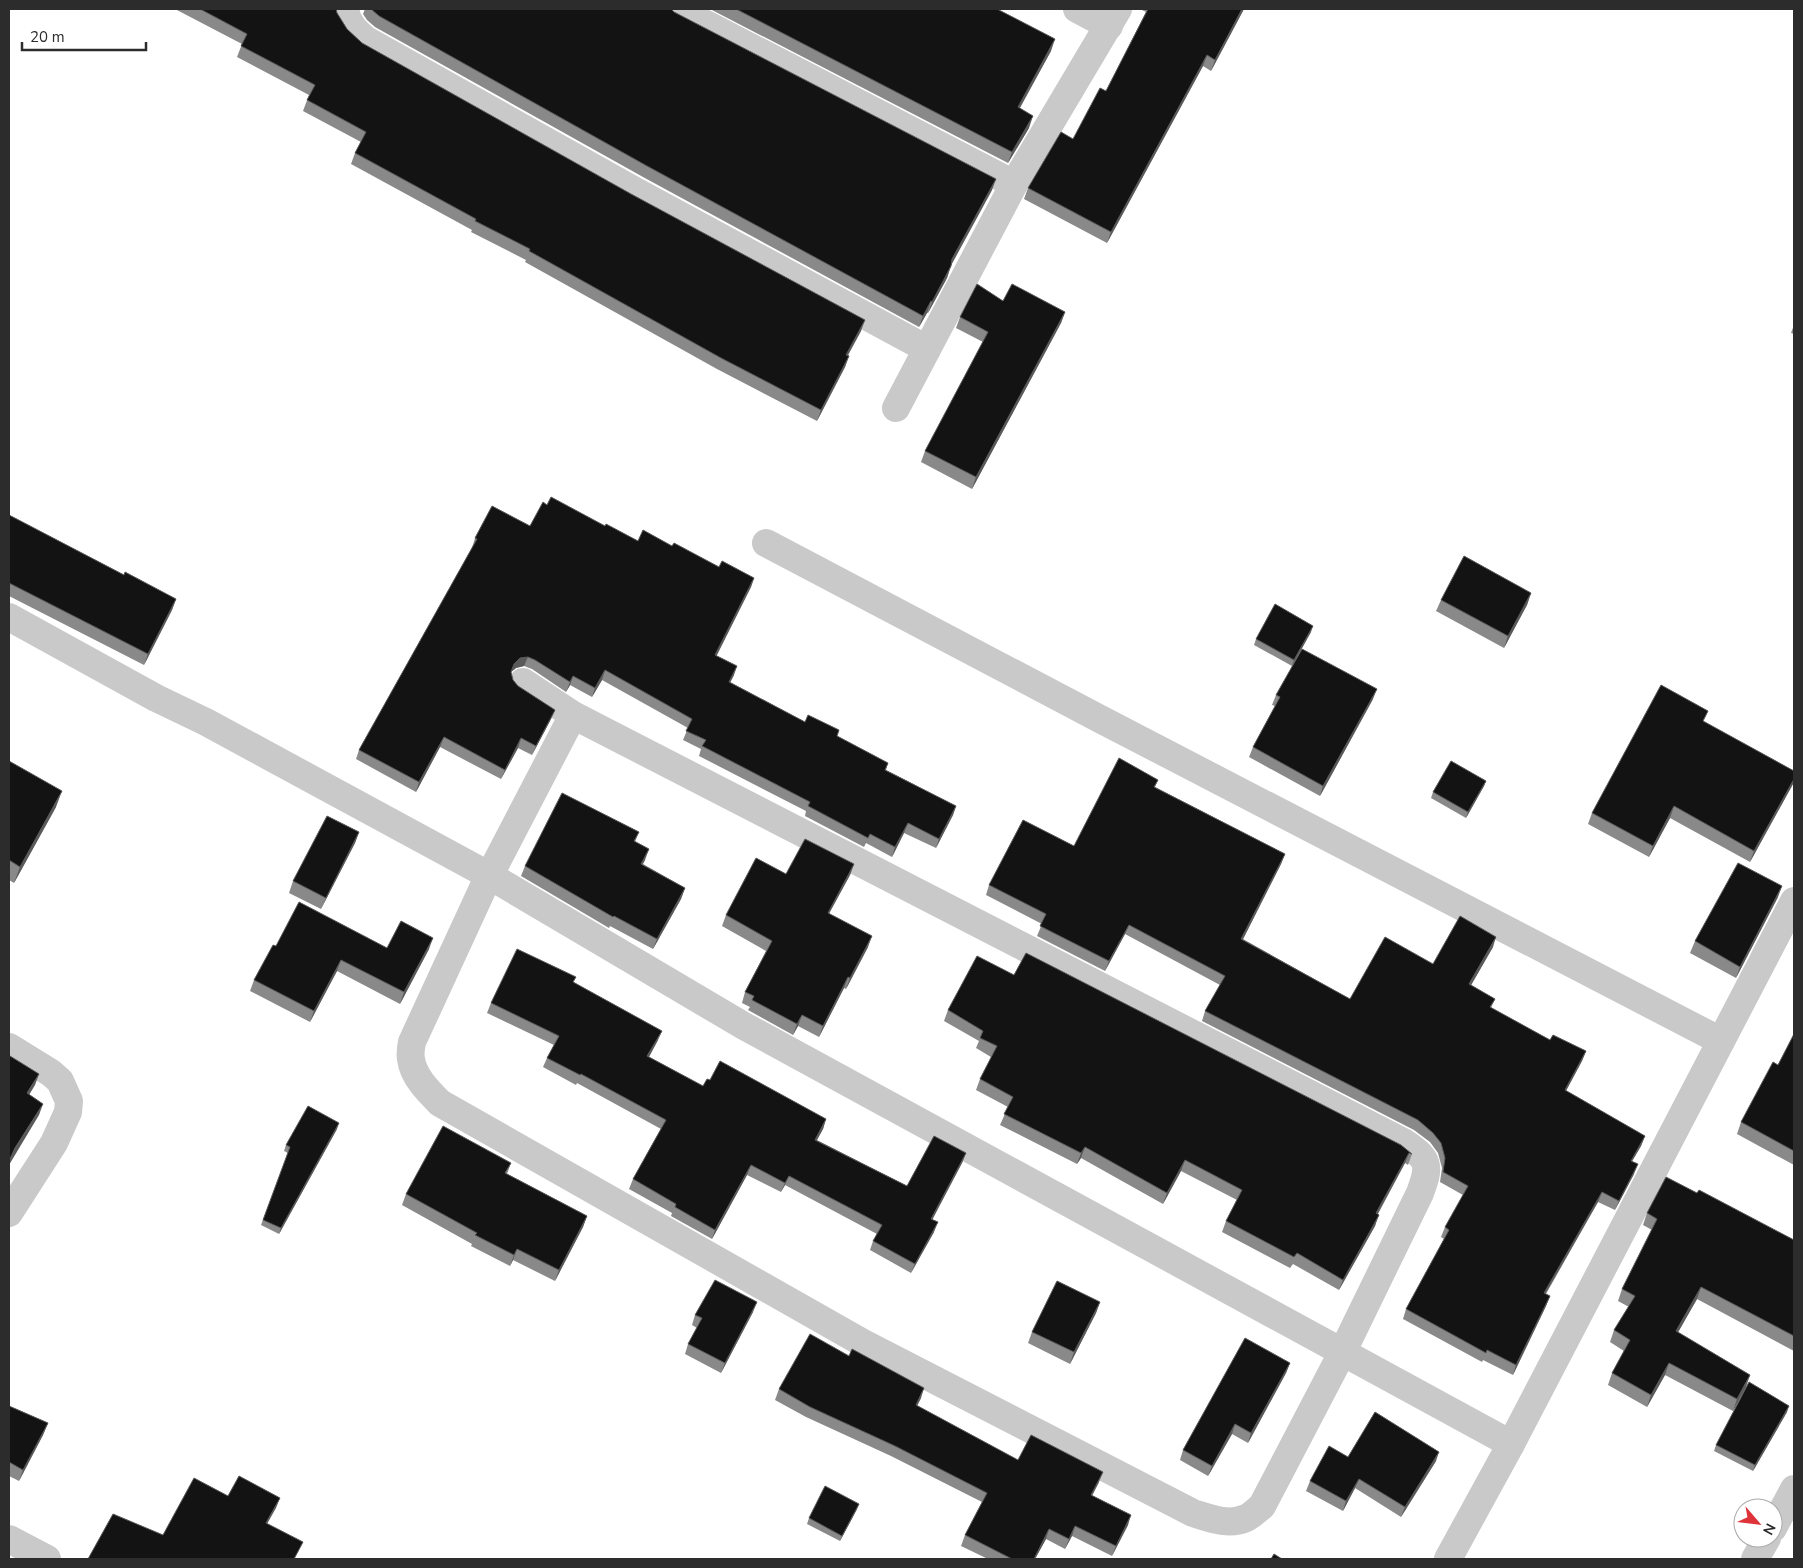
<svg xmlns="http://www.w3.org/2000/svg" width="1803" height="1568" viewBox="0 0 1803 1568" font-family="'Nunito Sans',sans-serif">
	<rect width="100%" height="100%" fill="#fff"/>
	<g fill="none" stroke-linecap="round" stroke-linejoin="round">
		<g stroke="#c9c9c9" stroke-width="28">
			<path d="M345 9C347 23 355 31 366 40L635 191 927 349"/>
			<path d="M677 9 1014 184"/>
			<path d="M1077 9 1109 26"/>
			<path d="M896 408 1014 184 1118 9"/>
			<path d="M766 543 1102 720 1721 1041"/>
			<path d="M9 617 156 698 206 722 490 876 744 1026 1511 1444"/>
			<path d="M523 682 573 715 1405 1143C1430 1160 1430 1166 1420 1193L1343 1351 1262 1506C1257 1510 1251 1516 1246 1518 1229 1526 1209 1518 1193 1513L863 1343 440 1103C428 1091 413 1076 411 1059 410 1054 411 1047 412 1042L483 888 573 715"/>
			<path d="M9 1047 51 1073 60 1081 69 1101 68 1112 54 1143 9 1213"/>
			<path d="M1773 1528 1794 1489"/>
			<path d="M9 1539 47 1559"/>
			<path d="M1448 1559 1511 1444 1794 901"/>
			<path d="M1755 1559 1767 1538"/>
		</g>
	</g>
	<g fill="#898989">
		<path d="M175 9H336L337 13 347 29 362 43 861 331 848 355 849 356 845 367 817 421 717 369 525 262 526 260 471 232 472 230 351 164 355 153 361 142 303 111 309 95 237 57 242 44Z"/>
		<path d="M365 9H671L674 12 992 190 951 265 947 278 928 313H927L919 327 643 177 375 27 367 20 363 14Z"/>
		<path d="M710 9H997L1051 51 1019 108 1029 128 1008 163Z"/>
		<path d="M1140 9H1244L1211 71 1203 66 1107 243 1024 199 1028 188 1073 139 1106 91 1146 12Z"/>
		<path d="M1003 301 1065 312 1061 323 972 489 921 462 925 451 983 342 956 328 960 317Z"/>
		<path d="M1794 325V334L1791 333Z"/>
		<path d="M547 505 605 526 638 541 672 546 719 567 754 578 751 587 716 656 734 675 730 682 805 722 837 736 888 763 886 770 956 806 953 815 936 848 904 833 892 857 866 843 864 847 805 816 806 811 699 756 701 749 683 740 688 728 602 680 592 697 570 685 566 692 532 669 524 666 516 668 511 672 513 680 518 686 555 710 551 719 532 755 518 748 501 779 440 747 416 792 356 759 359 750 472 548 475 538 530 526Z"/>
		<path d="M9 515 124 575 176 599 172 610 144 665 9 596Z"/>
		<path d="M1531 593 1527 605 1504 648 1436 611 1441 600Z"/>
		<path d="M1311 632 1292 666 1254 645 1256 639Z"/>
		<path d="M1276 695 1373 699 1320 796 1249 757 1253 747 1275 706 1272 705Z"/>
		<path d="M1704 722 1794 771V782L1793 784 1750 862 1670 818 1649 857 1588 824 1592 813Z"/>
		<path d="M9 761 56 807 14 883 9 880Z"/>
		<path d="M1158 780 1155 787 1285 854 1281 864 1243 939 1350 999 1433 964 1493 947 1471 985 1495 999 1491 1008 1550 1040 1586 1051 1582 1061 1566 1091 1645 1136 1641 1146 1632 1161 1634 1174 1615 1210 1598 1202 1546 1294 1550 1296 1546 1306 1513 1375 1483 1360 1482 1362 1403 1319 1406 1309 1444 1239 1441 1237 1445 1227 1463 1195 1440 1182 1442 1168 1438 1153 1430 1142 1414 1130 1202 1021 1205 1011 1220 985 1125 934 1105 971 1037 936 1042 924 986 895 989 885 1074 846Z"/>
		<path d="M1486 781 1484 786 1466 818 1431 798 1433 792Z"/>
		<path d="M359 832 355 843 321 909 289 893 293 881Z"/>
		<path d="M639 832 635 842 645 860 643 864 685 888 681 899 653 949 610 926 609 928 521 876 525 866Z"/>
		<path d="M854 864 850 875 829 913 868 947 846 989 844 988 819 1037 798 1026 793 1035 748 1010 750 1007 742 1003 745 992 766 951 722 926 726 915 786 874Z"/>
		<path d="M1778 897 1736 978 1690 953 1695 941Z"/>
		<path d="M276 946 387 948 429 949 400 1004 337 971 310 1022 250 991 254 980Z"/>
		<path d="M1014 975 1412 1154 1408 1165 1405 1163 1378 1214 1375 1226 1339 1290 1293 1264 1290 1268 1222 1232 1226 1221 1237 1200 1181 1171 1163 1204 1081 1158 1077 1164 1000 1125 1008 1107 976 1090 980 1079 991 1057 976 1048 979 1041 944 1021 948 1010Z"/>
		<path d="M574 982 658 1040 649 1057 703 1086 710 1080 826 1119 823 1129 817 1140 907 1186 966 1153 962 1163 932 1219 934 1232 911 1273 870 1250 873 1241 877 1234 785 1185 781 1192 747 1175 712 1239 671 1216 672 1213 629 1189 633 1179 661 1129 577 1083 576 1085 543 1067 547 1058 554 1045 487 1013 491 1003Z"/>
		<path d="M1794 1034V1165L1737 1134 1741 1122 1778 1065Z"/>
		<path d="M337 1129 279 1234 261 1225 288 1153 284 1151 286 1145Z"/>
		<path d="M511 1163 507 1174 587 1216 583 1227 555 1281 513 1260 510 1266 471 1246 472 1244 402 1205 406 1194Z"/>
		<path d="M1697 1193 1794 1240V1351L1697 1299 1678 1332 1746 1387 1733 1411 1665 1375 1647 1407 1608 1385 1612 1373 1624 1351 1610 1342 1614 1330 1629 1307 1618 1301 1622 1289 1652 1230 1643 1225 1647 1213Z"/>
		<path d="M1100 1302 1096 1313 1070 1364 1028 1343 1032 1332Z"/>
		<path d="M753 1312 721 1373 685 1354 688 1344 697 1328 692 1325 695 1315Z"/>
		<path d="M1290 1363 1286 1373 1248 1443 1232 1434 1208 1476 1180 1460 1183 1450Z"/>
		<path d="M779 1389 921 1398 917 1406 1018 1460 1099 1482 1092 1496 1128 1525 1112 1556 1072 1536 1065 1549 1046 1539 1035 1559H988L961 1546 965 1535 982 1502 891 1456 806 1417 775 1400Z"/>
		<path d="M9 1406 48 1423 43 1435 19 1481 9 1476Z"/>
		<path d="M1787 1412 1753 1471 1714 1451 1716 1445Z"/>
		<path d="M1348 1457 1436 1461 1401 1517 1355 1488 1343 1511 1306 1491 1310 1481Z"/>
		<path d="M857 1509 840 1541 807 1524 809 1518Z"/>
	</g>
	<g fill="#5a5a5a">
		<path d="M1242 9H1244L1211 71 1215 60Z"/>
		<path d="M1055 39 1051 51 1014 119 1018 107Z"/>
		<path d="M1207 55 1203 66 1107 243 1111 232Z"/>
		<path d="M1033 116 1029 128 1008 163 1012 152Z"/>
		<path d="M996 179 992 190 948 271 952 259Z"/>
		<path d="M951 266 947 278 928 313 932 302Z"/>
		<path d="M931 301 927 313 919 327 923 316Z"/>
		<path d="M1065 312 1061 323 972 489 976 477Z"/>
		<path d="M865 320 861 331 842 366 846 355Z"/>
		<path d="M849 356 845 367 817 421 821 410Z"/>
		<path d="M754 578 751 587 712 665 715 655Z"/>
		<path d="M1531 593 1527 605 1504 648 1508 636Z"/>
		<path d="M176 599 172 610 144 665 148 654Z"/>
		<path d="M1313 626 1311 632 1292 666 1294 660Z"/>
		<path d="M528 657 524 666 516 668 510 673 514 664 520 658Z"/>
		<path d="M737 666 734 675 726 691 729 682Z"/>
		<path d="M605 670 602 680 592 697 595 688Z"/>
		<path d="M573 676 570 685 566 692 570 682Z"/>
		<path d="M1377 689 1373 699 1320 796 1323 786Z"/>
		<path d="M555 710 551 719 532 755 536 746Z"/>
		<path d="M444 737 440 747 416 792 419 782Z"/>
		<path d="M521 738 518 748 501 779 505 770Z"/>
		<path d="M1794 779 1793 784 1750 862 1754 851Z"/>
		<path d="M1486 781 1484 786 1466 818 1468 812Z"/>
		<path d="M62 791 56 807 14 883 20 867Z"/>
		<path d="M956 806 953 815 936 848 939 839Z"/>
		<path d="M1674 806 1670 818 1649 857 1653 846Z"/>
		<path d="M908 823 904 833 892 857 895 847Z"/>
		<path d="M359 832 355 843 321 909 326 898Z"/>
		<path d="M649 849 645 860 637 874 641 864Z"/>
		<path d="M1285 854 1281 864 1238 949 1241 939Z"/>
		<path d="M854 864 850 875 824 923 828 913Z"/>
		<path d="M1782 886 1778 897 1736 978 1740 967Z"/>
		<path d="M685 888 681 899 653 949 657 939Z"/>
		<path d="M1129 925 1125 934 1105 971 1109 961Z"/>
		<path d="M872 936 868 947 846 989 850 978Z"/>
		<path d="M1496 937 1493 947 1466 994 1469 984Z"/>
		<path d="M433 938 429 949 400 1004 404 992Z"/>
		<path d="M341 960 337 971 310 1022 314 1011Z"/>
		<path d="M848 977 844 988 819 1037 823 1026Z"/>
		<path d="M802 1015 798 1026 793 1035 797 1024Z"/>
		<path d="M662 1031 658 1040 644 1066 647 1056Z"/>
		<path d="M1586 1051 1582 1061 1561 1100 1565 1090Z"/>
		<path d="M39 1074 35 1085 23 1105 27 1093Z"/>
		<path d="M43 1104 39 1115 9 1165V1161L15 1148Z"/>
		<path d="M826 1119 823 1129 812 1149 815 1140Z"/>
		<path d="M339 1123 337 1129 279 1234 281 1228Z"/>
		<path d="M1645 1136 1641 1146 1627 1170 1631 1161Z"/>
		<path d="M1085 1147 1081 1158 1077 1164 1081 1153Z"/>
		<path d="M966 1153 962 1163 928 1228 931 1219Z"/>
		<path d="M1409 1153 1405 1163 1372 1224 1376 1213Z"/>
		<path d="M1185 1160 1181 1171 1163 1204 1167 1193Z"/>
		<path d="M1638 1164 1634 1174 1615 1210 1619 1201Z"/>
		<path d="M751 1165 747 1175 712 1239 715 1230Z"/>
		<path d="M789 1176 785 1185 781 1192 785 1183Z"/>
		<path d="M1602 1192 1598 1202 1540 1303 1544 1293Z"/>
		<path d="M1379 1215 1375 1226 1339 1290 1343 1280Z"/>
		<path d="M587 1216 583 1227 555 1281 559 1270Z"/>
		<path d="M938 1222 934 1232 911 1273 915 1264Z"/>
		<path d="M517 1249 513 1260 510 1266 514 1255Z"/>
		<path d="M1701 1287 1697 1299 1672 1343 1676 1331Z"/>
		<path d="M1550 1296 1546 1306 1513 1375 1516 1365Z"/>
		<path d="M757 1302 753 1312 721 1373 725 1363Z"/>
		<path d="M1100 1302 1096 1313 1070 1364 1074 1352Z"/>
		<path d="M1290 1363 1286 1373 1248 1443 1251 1433Z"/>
		<path d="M1669 1363 1665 1375 1647 1407 1651 1395Z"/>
		<path d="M1750 1375 1746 1387 1733 1411 1737 1399Z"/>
		<path d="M924 1388 921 1398 912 1416 916 1405Z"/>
		<path d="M1789 1406 1787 1412 1753 1471 1755 1465Z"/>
		<path d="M48 1423 43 1435 19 1481 23 1470Z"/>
		<path d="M1235 1424 1232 1434 1208 1476 1212 1466Z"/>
		<path d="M1439 1452 1436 1461 1401 1517 1405 1507Z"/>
		<path d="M1103 1472 1099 1482 1087 1505 1091 1495Z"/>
		<path d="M1359 1479 1355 1488 1343 1511 1346 1501Z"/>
		<path d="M280 1498 276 1508 262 1533 266 1523Z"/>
		<path d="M859 1504 857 1509 840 1541 842 1536Z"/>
		<path d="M1131 1515 1128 1525 1112 1556 1116 1546Z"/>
		<path d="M1075 1526 1072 1536 1065 1549 1069 1539Z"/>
		<path d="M1049 1529 1046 1539 1035 1559H1034Z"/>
	</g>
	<g fill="#131313" stroke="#5a5a5a">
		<path d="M200 9H336L337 13 347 29 362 43 631 194 865 320 846 355 849 356 821 410 721 358 529 251 530 249 475 221 476 219 355 153 366 132 307 100 315 85 241 46 247 34Z"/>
		<path d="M371 9H671L674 12 996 179 952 259 951 266 932 302 931 301 923 316 647 166 379 16Z"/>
		<path d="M736 9H997L1055 39 1018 107 1033 116 1012 152Z"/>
		<path d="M1148 9H1242L1215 60 1207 55 1111 232 1028 188 1061 132 1073 139 1100 88 1106 91Z"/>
		<path d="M977 284 1003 301 1012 284 1065 312 976 477 925 451 988 332 960 317Z"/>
		<path d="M551 497 605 526 606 524 638 541 643 530 672 546 674 543 719 567 722 561 754 578 715 655 737 666 729 682 805 722 808 715 839 730 837 736 888 763 885 770 956 806 939 839 908 823 895 847 870 834 868 838 808 806 810 802 702 746 706 740 686 731 692 719 605 670 595 688 573 676 570 682 535 660 528 657 520 658 514 664 511 672 513 680 518 686 555 710 536 746 521 738 505 770 444 737 419 782 359 750 477 539 475 538 492 506 530 526 543 502 547 505Z"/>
		<path d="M9 515 124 575 125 572 176 599 148 654 9 583Z"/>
		<path d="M1464 556 1531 593 1508 636 1441 600Z"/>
		<path d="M1275 604 1313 626 1294 660 1256 639Z"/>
		<path d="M1302 649 1377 689 1323 786 1253 747 1280 697 1276 695Z"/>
		<path d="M1661 685 1708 711 1703 721 1794 771V779L1754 851 1674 806 1653 846 1592 813Z"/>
		<path d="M1119 758 1158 780 1154 787 1285 854 1241 939 1350 999 1385 937 1433 964 1460 916 1496 937 1469 984 1495 999 1490 1007 1550 1040 1553 1035 1586 1051 1565 1090 1645 1136 1631 1161 1638 1164 1619 1201 1602 1192 1544 1293 1550 1296 1516 1365 1487 1350 1486 1353 1406 1309 1449 1230 1445 1227 1468 1186 1443 1172 1445 1158 1441 1143 1433 1133 1418 1120 1205 1011 1225 976 1129 925 1109 961 1040 926 1046 914 989 885 1023 820 1074 846Z"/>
		<path d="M9 761 62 791 20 867 9 860Z"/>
		<path d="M1451 761 1486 781 1468 812 1433 792Z"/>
		<path d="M562 793 639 832 634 841 649 849 641 864 685 888 657 939 614 916 613 917 525 866Z"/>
		<path d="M327 816 359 832 326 898 293 881Z"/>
		<path d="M805 839 854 864 828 913 872 936 850 978 848 977 823 1026 802 1015 797 1024 752 1000 754 996 745 992 772 941 726 915 756 858 786 874Z"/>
		<path d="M1738 863 1782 886 1740 967 1695 941Z"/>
		<path d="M299 902 387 948 401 921 433 938 404 992 341 960 314 1011 254 980 273 945 276 946Z"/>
		<path d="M517 949 576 977 573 982 662 1031 647 1056 703 1086 707 1079 710 1080 720 1061 826 1119 815 1140 907 1186 934 1136 966 1153 931 1219 938 1222 915 1264 873 1241 882 1225 789 1176 785 1183 751 1165 715 1230 675 1207 676 1204 633 1179 666 1120 581 1074 580 1075 547 1058 559 1036 491 1003Z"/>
		<path d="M1026 953 1401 1145 1412 1154 1409 1153 1376 1213 1379 1215 1343 1280 1297 1253 1294 1257 1226 1221 1242 1190 1185 1160 1167 1193 1085 1147 1081 1153 1004 1114 1013 1097 980 1079 997 1046 980 1038 983 1031 948 1010 977 956 1014 975Z"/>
		<path d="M1794 1034V1151L1741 1122 1773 1062 1778 1065Z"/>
		<path d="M10 1056 39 1074 27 1093 43 1104 15 1148 9 1161V1059Z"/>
		<path d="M308 1106 339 1123 281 1228 263 1220 290 1147 286 1145Z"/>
		<path d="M443 1126 511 1163 505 1173 587 1216 559 1270 517 1249 514 1255 475 1235 477 1233 406 1194Z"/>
		<path d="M1666 1177 1697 1193 1699 1190 1794 1240V1336L1701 1287 1676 1331 1750 1375 1737 1399 1669 1363 1651 1395 1612 1373 1630 1340 1614 1330 1635 1296 1622 1289 1657 1219 1647 1213Z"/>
		<path d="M715 1280 757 1302 725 1363 688 1344 702 1318 695 1315Z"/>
		<path d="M1057 1281 1100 1302 1074 1352 1032 1332Z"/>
		<path d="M810 1334 849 1356 852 1349 924 1388 916 1405 1018 1460 1031 1435 1103 1472 1091 1495 1131 1515 1116 1546 1075 1526 1069 1539 1049 1529 1034 1559H1012L965 1535 987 1493 895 1446 810 1407 779 1389Z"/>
		<path d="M1245 1338 1290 1363 1251 1433 1235 1424 1212 1466 1183 1450Z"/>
		<path d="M1749 1382 1789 1406 1755 1465 1716 1445Z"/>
		<path d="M9 1406 48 1423 23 1470 9 1462Z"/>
		<path d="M1375 1412 1439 1452 1405 1507 1359 1479 1346 1501 1310 1481 1329 1446 1348 1457Z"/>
		<path d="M239 1476 280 1498 266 1523 303 1542 294 1559H88L113 1514 163 1535 194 1478 228 1496Z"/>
		<path d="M825 1486 859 1504 842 1536 809 1518Z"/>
		<path d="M1274 1554 1282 1559H1271Z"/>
	</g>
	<rect width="1803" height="1568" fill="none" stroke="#2c2c2c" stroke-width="20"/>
	<g transform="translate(1758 1523) rotate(118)"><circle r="24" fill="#ffffff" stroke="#ababab"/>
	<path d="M0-4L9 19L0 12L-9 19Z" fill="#df333a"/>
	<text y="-8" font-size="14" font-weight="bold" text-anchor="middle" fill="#2c2c2c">N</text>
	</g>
	<path d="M22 42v8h124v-8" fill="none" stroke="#2c2c2c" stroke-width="2.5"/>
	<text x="30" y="42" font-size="15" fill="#2c2c2c" stroke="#ffffff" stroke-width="4" paint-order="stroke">20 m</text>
</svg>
